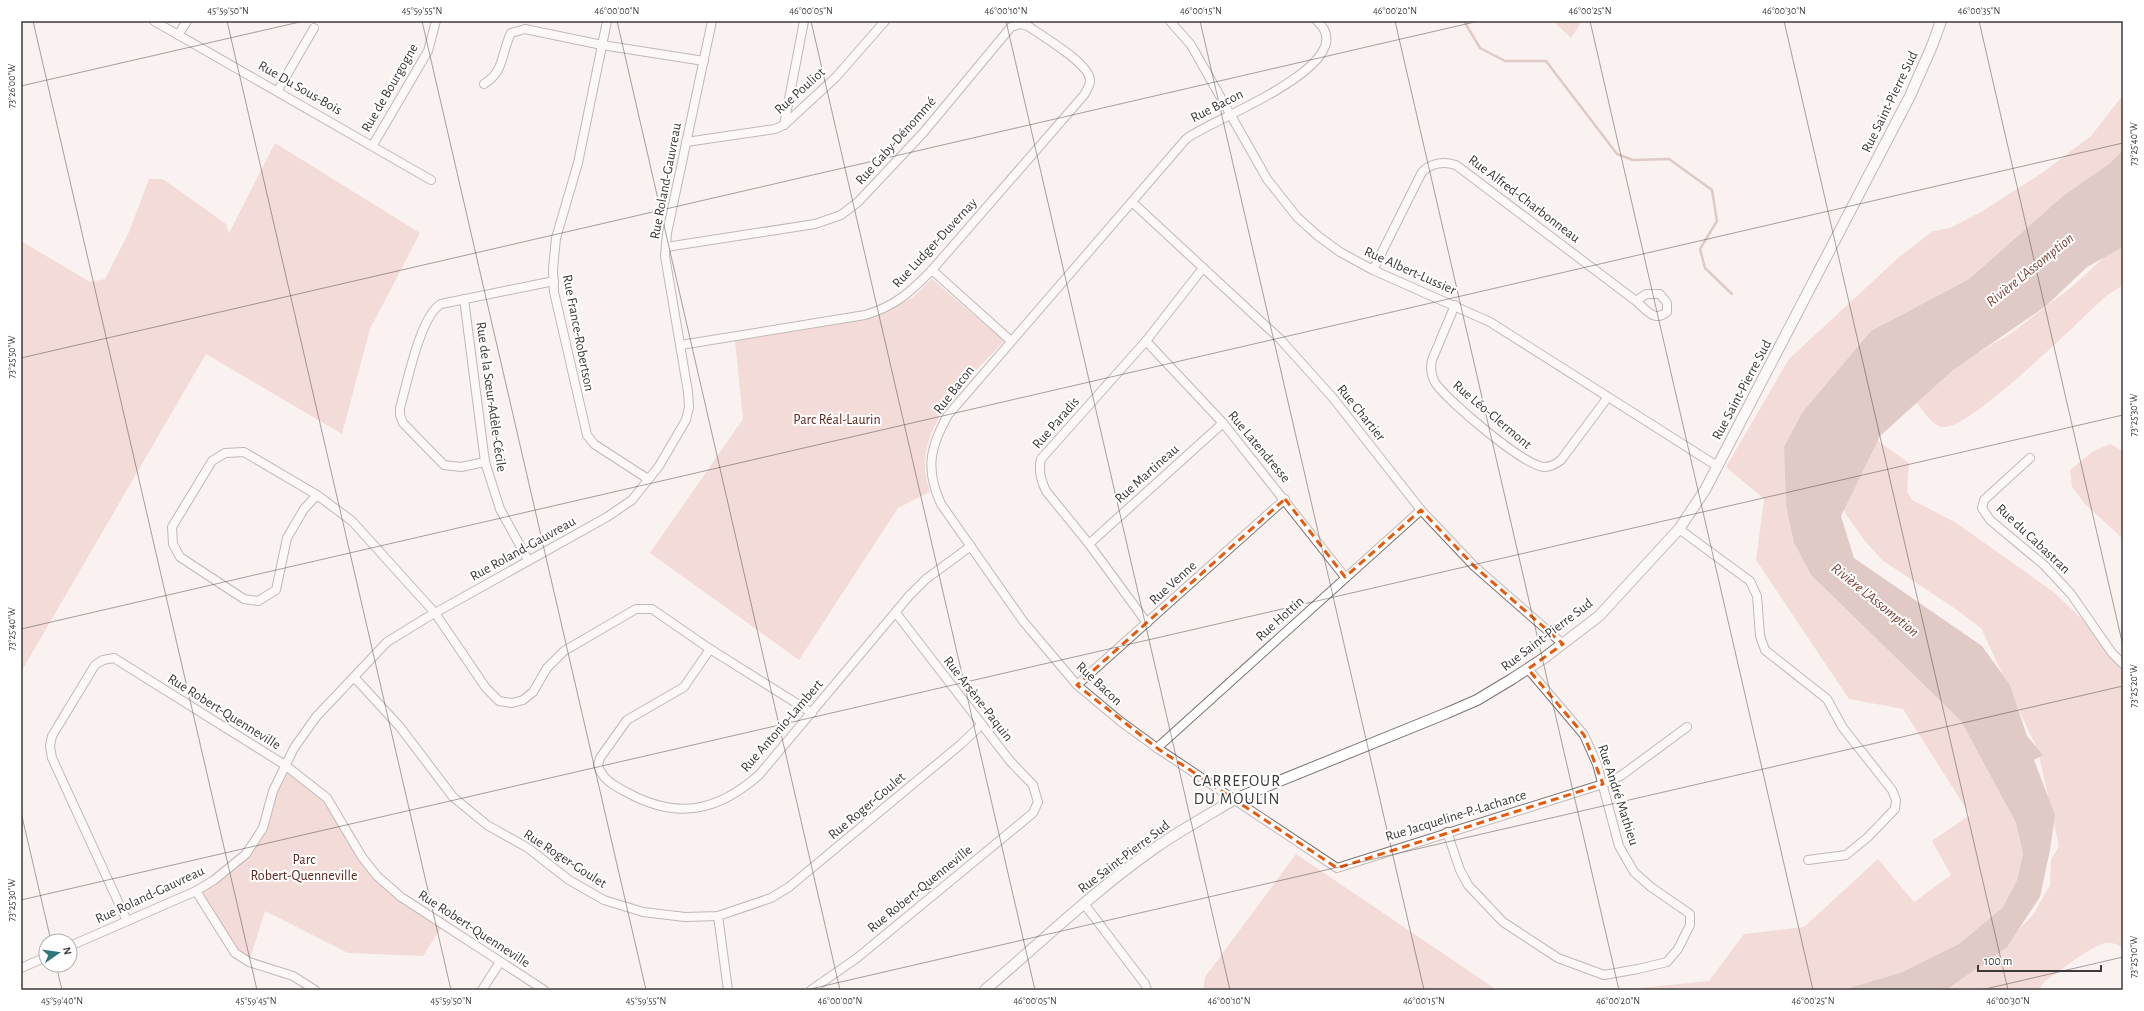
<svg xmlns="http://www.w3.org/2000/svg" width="2144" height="1011" viewBox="0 0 2144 1011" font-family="'Alegreya Sans',sans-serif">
	<rect width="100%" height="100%" fill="#faf2f0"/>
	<g fill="#ebc1b8">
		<path d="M1553 21H1582L1571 38Z"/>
		<path d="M2123 95V150L2110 163 2063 196 1969 279 1871 331 1784 447 1786 506 1794 543 1811 575 1961 721 2016 823 2023 854 2017 880 2003 907 1959 944 1902 972 1843 990H1620L1709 981 1744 934 1804 927 1878 859 1914 902 1951 875 1932 841 1970 815 1903 709 1849 699 1756 560 1764 499 1726 467 1789 359 1899 257 1933 231 1950 228 1981 212 2042 173 2091 136Z"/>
		<path d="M275 143 420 233 370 329 342 434 206 354 21 672V241L90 282 105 279 129 232 149 179H163L226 224 229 233Z"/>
		<path d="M2123 240V285L2106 296C2081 319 1970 430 1943 427 1932 426 1922 409 1915 401L1958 365 2010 334 2073 286Z"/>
		<path d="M932 279 1004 341C972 377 924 415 925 468 925 476 928 484 930 492L898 508 799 660 650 553 743 419 735 341 857 321 881 315 913 297Z"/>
		<path d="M1874 438 1909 463 1907 491 1912 500 1955 522 2055 593 2123 659V948C2118 945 2112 942 2105 943 2089 947 2059 972 2044 982L2039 990H1942L1997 952 2033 915 2050 885 2051 860 2059 846 2038 751 1981 628 1957 610 1882 560 1865 541 1845 513 1839 492Z"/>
		<path d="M2110 444 2123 451V539L2085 504 2072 487 2070 470 2092 452Z"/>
		<path d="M285 765 327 798 377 876 443 925 423 956 348 953 265 911 249 962 235 953 196 891 253 845Z"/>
		<path d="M1296 854 1497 990H1203L1205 977Z"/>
	</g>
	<path fill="#c19990" d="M2123 150V247L2087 267 2046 306 1953 370 1880 436 1841 516 1854 558 1982 646 2010 685 2027 736 2043 755 2034 760 2055 815 2050 850 2040 897 2007 947 1946 990H1843L1902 972 1959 944 2003 907 2017 880 2023 854 2016 823 1961 721 1811 575 1794 543 1786 506 1784 447 1802 413 1871 331 1969 279 2063 196 2110 163Z"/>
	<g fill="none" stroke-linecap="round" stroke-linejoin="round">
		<path stroke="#c19990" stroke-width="2.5" d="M1464 21 1480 48 1505 61H1546L1617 154 1633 160 1669 159 1712 190 1717 221 1700 249 1705 268 1732 294"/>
		<defs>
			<g id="minor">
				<path d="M154 21 431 180"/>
				<path d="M607 21 578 163 556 238 553 269 554 292 587 435 594 444 648 479"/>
				<path d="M1170 21 1191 45 1267 179 1297 217 1318 236 1340 252 1373 270 1490 322 1717 466"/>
				<path d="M1317 21C1366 64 1209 120 1186 139L948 415C930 447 925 469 941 504L1023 621 1077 685 1120 721 1157 748 1337 868 1603 784 1622 775 1687 727"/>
				<path d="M178 35 187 21"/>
				<path d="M484 84C505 71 501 53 511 33L525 29 602 45 704 61"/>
				<path d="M278 90 314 28"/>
				<path d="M784 125 804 21"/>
				<path d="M686 142 775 129 784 125 836 77 885 21"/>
				<path d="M373 145 428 51 436 21"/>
				<path d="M1132 202 1280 339 1333 398 1421 510 1474 566 1563 644"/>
				<path d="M666 247 815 224 841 215 858 202 923 133 1011 27 1020 24 1028 26C1042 36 1091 64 1090 81 1090 86 1086 91 1084 95L932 270C910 292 896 306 865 315L681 345"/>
				<path d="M932 270 1011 341"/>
				<path d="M1373 270 1422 172C1432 162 1443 161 1456 165L1636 301C1646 309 1654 323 1667 312V303L1660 294H1646L1636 301"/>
				<path d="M464 299 485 462 500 509 528 560"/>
				<path d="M1455 305 1432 360C1430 369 1431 376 1436 384 1449 402 1523 465 1544 467 1551 467 1556 464 1561 460L1608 397"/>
				<path d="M1146 341 1223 423 1345 577"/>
				<path d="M2030 458 1984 500 1982 508 1990 520 2044 565 2071 594 2112 653 2123 664"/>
				<path d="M485 462 461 467 444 465 403 423 400 415V408C407 384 420 316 441 304L554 281"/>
				<path d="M317 495 304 509 287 538 276 590 258 601 244 599 180 557 173 544 172 527 212 461 225 453 244 452 317 495 352 521 435 613 486 688 499 701 512 703 523 700 533 692 547 668 564 651 636 609H652L710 649 812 713"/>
				<path d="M1679 529 1750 581 1757 596 1760 636 1765 650 1827 699 1843 728 1892 790 1896 800 1895 809 1868 837 1846 855 1808 860"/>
				<path d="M1089 544 1223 423"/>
				<path d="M1147 623 1089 544 1046 491C1041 481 1038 471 1041 459L1146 341 1203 268"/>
				<path d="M710 649 684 687 627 720 600 758 598 765C602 780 615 786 628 793 678 820 718 811 759 775L909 596 926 579 971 546"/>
				<path d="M354 677 400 727 453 797 487 825 528 848 569 880 604 900 643 912 685 917 718 916 771 898 789 887 960 745 981 725"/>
				<path d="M1077 685 1285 499"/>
				<path d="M1157 748 1421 510"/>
				<path d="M1447 832 1460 870 1468 885 1503 922 1558 958 1604 975 1638 969 1667 962 1678 949 1690 925V914L1651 887 1634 872 1619 846 1597 764 1584 735 1528 669"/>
				<path d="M196 891 235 953 249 962 293 976 315 990"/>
				<path d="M1085 905 1145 984 1147 990"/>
				<path d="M718 916 728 990"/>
				<path d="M127 921 52 758 50 746 52 736 95 665 103 660 114 658 285 765 327 798 362 857 377 876 401 897 544 990"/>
				<path d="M70 946 196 891 214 880 246 854 263 828 273 791 294 748 316 717 387 642 426 618 607 517 632 500 659 466 686 420 689 407 688 392 665 256 667 233 712 21"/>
				<path d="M21 968 46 957"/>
				<path d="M482 990 500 962"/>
				<path d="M811 990 857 958 1033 813 1038 802 1033 785 1010 761 896 613"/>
			</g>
			<path id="tertiary" d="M985 990C1041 942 1095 890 1155 848 1181 830 1208 815 1235 799L1447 713 1477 700 1512 679 1544 658 1599 616 1679 529 1705 490 1910 96 1932 46 1941 21"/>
		</defs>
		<use href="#minor" stroke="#7a7371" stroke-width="10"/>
		<use href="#tertiary" stroke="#7a7371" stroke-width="12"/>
		<use href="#minor" stroke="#fff" stroke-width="8"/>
		<use href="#tertiary" stroke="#fff" stroke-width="10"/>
	</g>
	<path d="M0 0H2144V1011H0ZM1285 499 1345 577 1421 510 1474 566 1563 644 1528 669 1584 735 1603 784 1337 868 1157 748 1077 685Z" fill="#faf2f0" fill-opacity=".55" fill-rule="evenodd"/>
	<path fill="none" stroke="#e8590c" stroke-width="3" stroke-dasharray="8 5" stroke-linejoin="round" d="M1285 499 1345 577 1421 510 1474 566 1563 644 1528 669 1584 735 1603 784 1337 868 1157 748 1077 685Z"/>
	<path fill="none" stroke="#3c3938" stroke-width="1" stroke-opacity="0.45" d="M33 21 257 990M227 21 451 990M422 21 646 990M617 21 840 990M811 21 1035 990M1006 21 1230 990M1200 21 1424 990M1395 21 1619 990M1590 21 1813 990M1784 21 2008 990M1979 21 2123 646M21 86 304 21M21 358 1479 21M21 629 2123 143M21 812 51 941M21 900 2123 415M56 965 62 990M806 990 2123 686M1981 990 2123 957"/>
	<g text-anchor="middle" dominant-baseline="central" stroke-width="4" stroke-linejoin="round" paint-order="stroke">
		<g font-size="14" fill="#3c3938" stroke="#fff">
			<text transform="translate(300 88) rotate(30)">Rue Du Sous-Bois</text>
			<text transform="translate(390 88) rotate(-60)">Rue de Bourgogne</text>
			<text transform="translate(800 91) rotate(-42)">Rue Pouliot</text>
			<text transform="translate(1890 102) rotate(-64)">Rue Saint-Pierre Sud</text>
			<text transform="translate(1217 106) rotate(-27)">Rue Bacon</text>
			<text transform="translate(896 141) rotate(-48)">Rue Gaby-Dénommé</text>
			<text transform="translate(666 181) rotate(-79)">Rue Roland-Gauvreau</text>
			<text transform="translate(1524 199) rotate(37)">Rue Alfred-Charbonneau</text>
			<text transform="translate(935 243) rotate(-47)">Rue Ludger-Duvernay</text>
			<text transform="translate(1410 271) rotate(24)">Rue Albert-Lussier</text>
			<text transform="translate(578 333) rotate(79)">Rue France-Robertson</text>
			<text transform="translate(954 390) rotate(-52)">Rue Bacon</text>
			<text transform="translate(1742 390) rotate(-62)">Rue Saint-Pierre Sud</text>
			<text transform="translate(491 397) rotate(82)">Rue de la Sœur-Adèle-Cécile</text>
			<text transform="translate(1361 413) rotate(51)">Rue Chartier</text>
			<text transform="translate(1492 415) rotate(40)">Rue Léo-Clermont</text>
			<text transform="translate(1056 423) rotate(-49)">Rue Paradis</text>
			<text transform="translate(1259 447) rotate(50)">Rue Latendresse</text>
			<text transform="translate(1147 474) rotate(-42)">Rue Martineau</text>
			<text transform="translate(2033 539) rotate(43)">Rue du Cabastran</text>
			<text transform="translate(523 549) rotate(-29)">Rue Roland-Gauvreau</text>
			<text transform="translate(1173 583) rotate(-42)">Rue Venne</text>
			<text transform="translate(1280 619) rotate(-42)">Rue Hottin</text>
			<text transform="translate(1547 635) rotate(-37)">Rue Saint-Pierre Sud</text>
			<text transform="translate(1099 684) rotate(43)">Rue Bacon</text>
			<text transform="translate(978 699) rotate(52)">Rue Arsène-Paquin</text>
			<text transform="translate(224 712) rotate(32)">Rue Robert-Quenneville</text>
			<text transform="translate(782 726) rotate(-49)">Rue Antonio-Lambert</text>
			<text transform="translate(1618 795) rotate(72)">Rue André Mathieu</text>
			<text transform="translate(867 806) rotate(-40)">Rue Roger-Goulet</text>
			<text transform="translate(1456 816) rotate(-17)">Rue Jacqueline-P.-Lachance</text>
			<text transform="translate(1124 857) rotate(-37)">Rue Saint-Pierre Sud</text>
			<text transform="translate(565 859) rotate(33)">Rue Roger-Goulet</text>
			<text transform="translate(920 889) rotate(-39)">Rue Robert-Quenneville</text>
			<text transform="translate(150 895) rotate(-25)">Rue Roland-Gauvreau</text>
			<text transform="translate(474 929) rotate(33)">Rue Robert-Quenneville</text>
		</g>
		<g font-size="14" fill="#5b261b" stroke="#fff">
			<text x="837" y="420">Parc Réal-Laurin</text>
			<text x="304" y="860">Parc<tspan x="304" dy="16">Robert-Quenneville</tspan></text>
		</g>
		<g font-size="15" font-style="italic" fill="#7d4538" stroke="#fff">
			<text transform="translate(2030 270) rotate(-39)">Rivière L'Assomption</text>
			<text transform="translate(1875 600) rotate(39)">Rivière L'Assomption</text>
		</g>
		<g font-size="16" letter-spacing="1" fill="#3c3938" stroke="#fff">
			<text x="1237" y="781">CARREFOUR<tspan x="1237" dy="18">DU MOULIN</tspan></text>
		</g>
	</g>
	<rect width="2144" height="1011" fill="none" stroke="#ffffff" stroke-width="44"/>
	<g transform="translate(58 953) rotate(77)"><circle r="19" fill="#ffffff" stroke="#b1b0af"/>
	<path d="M0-3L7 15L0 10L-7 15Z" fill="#2d777a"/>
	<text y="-6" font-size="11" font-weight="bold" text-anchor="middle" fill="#3c3938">N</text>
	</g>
	<path d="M1978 965v6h123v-6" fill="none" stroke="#3c3938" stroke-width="2"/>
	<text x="1984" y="965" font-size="12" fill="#3c3938" stroke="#ffffff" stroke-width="3" paint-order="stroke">100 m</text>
	<rect x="22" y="22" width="2100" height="967" fill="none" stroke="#3c3938" stroke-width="1.5"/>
	<g font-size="10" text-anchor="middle" fill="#3c3938">
		<text x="228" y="14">45°59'50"N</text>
		<text x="422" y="14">45°59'55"N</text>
		<text x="617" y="14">46°00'00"N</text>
		<text x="811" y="14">46°00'05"N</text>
		<text x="1006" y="14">46°00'10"N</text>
		<text x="1201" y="14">46°00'15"N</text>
		<text x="1395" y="14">46°00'20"N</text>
		<text x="1590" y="14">46°00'25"N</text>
		<text x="1784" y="14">46°00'30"N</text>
		<text x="1979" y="14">46°00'35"N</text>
		<text transform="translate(11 86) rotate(-90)" y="4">73°26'00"W</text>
		<text transform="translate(2133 144) rotate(-90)" y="4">73°25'40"W</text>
		<text transform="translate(11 357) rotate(-90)" y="4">73°25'50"W</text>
		<text transform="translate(2133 415) rotate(-90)" y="4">73°25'30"W</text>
		<text transform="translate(11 629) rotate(-90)" y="4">73°25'40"W</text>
		<text transform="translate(2133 686) rotate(-90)" y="4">73°25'20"W</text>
		<text transform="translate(11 900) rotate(-90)" y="4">73°25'30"W</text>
		<text transform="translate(2133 957) rotate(-90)" y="4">73°25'10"W</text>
		<text x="62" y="1004">45°59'40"N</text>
		<text x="256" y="1004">45°59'45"N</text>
		<text x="451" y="1004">45°59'50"N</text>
		<text x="646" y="1004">45°59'55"N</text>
		<text x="840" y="1004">46°00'00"N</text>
		<text x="1035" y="1004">46°00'05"N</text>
		<text x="1229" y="1004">46°00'10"N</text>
		<text x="1424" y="1004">46°00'15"N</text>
		<text x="1618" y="1004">46°00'20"N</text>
		<text x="1813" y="1004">46°00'25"N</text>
		<text x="2008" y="1004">46°00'30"N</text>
	</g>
</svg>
